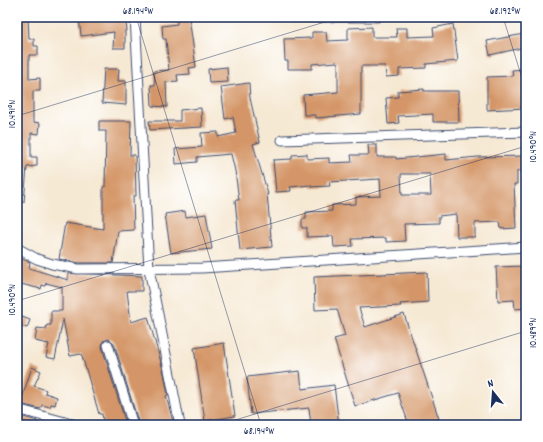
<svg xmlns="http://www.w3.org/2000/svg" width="543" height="442" viewBox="0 0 543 442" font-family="Dekko,sans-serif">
	<rect width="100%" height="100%" fill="#fff"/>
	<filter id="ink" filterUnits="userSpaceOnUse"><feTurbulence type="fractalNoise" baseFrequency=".025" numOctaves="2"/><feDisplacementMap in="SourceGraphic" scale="8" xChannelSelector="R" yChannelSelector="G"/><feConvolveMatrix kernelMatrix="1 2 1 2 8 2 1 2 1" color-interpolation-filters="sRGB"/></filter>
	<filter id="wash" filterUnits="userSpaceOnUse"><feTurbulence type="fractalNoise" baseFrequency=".012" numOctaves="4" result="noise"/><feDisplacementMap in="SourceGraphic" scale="16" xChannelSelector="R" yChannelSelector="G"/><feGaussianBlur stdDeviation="0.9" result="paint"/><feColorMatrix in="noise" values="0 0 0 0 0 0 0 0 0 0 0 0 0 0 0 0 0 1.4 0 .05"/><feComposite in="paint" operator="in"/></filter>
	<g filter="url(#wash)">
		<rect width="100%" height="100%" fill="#f6e9d4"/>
		<g id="blocks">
			<g fill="#d49668" fill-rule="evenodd">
				<path d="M28 17 29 39H34V46H38V55H29V79L40 78V91H33V122L40 123 39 134 31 133V157H37V166L27 167 24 202H17V18Z"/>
				<path d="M79 17H125L127 30H125V48H113L114 32 81 36Z"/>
				<path d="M177 17H189L196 67 189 68 190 74 177 75 178 81 166 82 167 107 152 106 151 85H155L154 71 169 70 166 39H163L162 26 177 24Z"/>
				<path d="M453 24 458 61 426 64V68L399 69V76L386 77 385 66H361V114L316 118V115H304L303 95 338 92V64L337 62 312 64V69H288V61H285L284 39 312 38V32H326L327 41 348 40V28L372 27V37H397L396 28H407V37L434 36 433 28Z"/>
				<path d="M524 34 526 47 490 55 487 41Z"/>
				<path d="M227 67 228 82 209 83 208 69Z"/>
				<path d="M104 69H119L118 81H126V105L102 103Z"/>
				<path d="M526 69V108L487 110V77L513 76 512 70Z"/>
				<path d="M249 83 250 98 260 142 253 144 268 194H267L272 247 240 250 235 200H239L235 171 231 154 197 157V162L176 164 175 149 202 147 201 133 218 132V137L236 133 233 117 225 119 221 87Z"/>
				<path d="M424 89V91H458L459 122H433V114L398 116 399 123 388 124 386 98 398 97V91Z"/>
				<path d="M201 108 202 127 150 130 149 121H180V110Z"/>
				<path d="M99 121H131L130 155H135L136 196H133L134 230 118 231 113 263H79L59 259 65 223 103 229V187H105L106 131H99Z"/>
				<path d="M368 145H377V157H396V159L446 154V160L478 157 526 156V171H517V184H514L516 228 501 229 500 222 475 223V237H457L456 214 439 216V223L404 224 405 241 386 242V238L352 239 353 246 334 247 333 236 307 237V228H302V219H306V212L332 211V205L356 204V197L381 196 380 179 329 182 330 186 311 187V185L290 187 291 191 276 192 273 160 292 159V155L307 154V159L329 158V163L352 162 351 155H369ZM401 174H430L431 195H402Z"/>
				<path d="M185 211 186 217 206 214 212 249 171 253 165 214Z"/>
				<path d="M17 257 30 262 29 268 68 280V273L142 276V291H127L131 322 148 317 164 373 168 395 166 396 174 425H144L138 421 114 343 109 339 103 341 102 347 126 424 104 425 102 414H99L82 356 81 354 70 356 63 319 55 359 46 357 49 344 35 341 37 328 46 329 47 325H51V311H62V287L46 283 45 286 42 285 41 289 17 283Z"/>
				<path d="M525 266 526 308 515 309 514 300 498 301 496 267Z"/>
				<path d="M427 272 428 302 400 304 401 306 359 308 365 327 404 314 439 419 421 425H409L398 393 355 406 334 339 345 336 337 309 315 310 314 277Z"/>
				<path d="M17 315 30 320 27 328 17 324Z"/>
				<path d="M224 343 235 416 205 421 194 348Z"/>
				<path d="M32 367 41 371 34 386 46 390 45 393 57 397 55 405 51 404 50 407 42 405 40 409 20 404Z"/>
				<path d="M300 371 302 389 334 385 339 425H311L309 408 251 414 247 377Z"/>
				<path d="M17 415 37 421 36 425H17Z"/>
			</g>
		</g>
	</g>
	<g filter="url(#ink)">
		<use href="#blocks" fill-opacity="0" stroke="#3c4b70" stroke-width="1"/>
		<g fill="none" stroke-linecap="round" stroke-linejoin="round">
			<defs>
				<g id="street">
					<path d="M135 17 149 269 180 425"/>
					<path d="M295 17H377"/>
					<path d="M282 140 526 132"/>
					<path d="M17 248 37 259 52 264 78 269 202 268 526 247"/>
					<path d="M108 345 133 425"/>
					<path d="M17 409 76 425"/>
				</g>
			</defs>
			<use href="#street" stroke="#3c4b70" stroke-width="11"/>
			<use href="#street" stroke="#fff" stroke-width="9"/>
		</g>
	</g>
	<path fill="none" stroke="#1b2f5e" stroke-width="1" stroke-opacity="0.45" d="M136 17 261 425M503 17 526 91M17 116 341 17M17 301 526 146M219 425 526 331"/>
	<rect width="543" height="442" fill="none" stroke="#fff" stroke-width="44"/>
	<g transform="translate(493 392) rotate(343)" stroke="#ffffff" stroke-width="3" paint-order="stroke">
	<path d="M0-3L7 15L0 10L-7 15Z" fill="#1b2f5e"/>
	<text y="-6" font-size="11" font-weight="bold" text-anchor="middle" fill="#1b2f5e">N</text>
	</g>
	<rect x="22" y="22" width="499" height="398" fill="none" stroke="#1b2f5e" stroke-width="1.5"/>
	<g font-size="10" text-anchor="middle" fill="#1b2f5e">
		<text x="138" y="14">68.194°W</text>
		<text x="505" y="14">68.192°W</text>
		<text transform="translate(11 114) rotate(-90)" y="4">10.491°N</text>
		<text transform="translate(532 147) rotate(-90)" y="4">10.490°N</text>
		<text transform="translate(11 300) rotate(-90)" y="4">10.490°N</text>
		<text transform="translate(532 333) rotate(-90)" y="4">10.489°N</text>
		<text x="259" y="434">68.194°W</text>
	</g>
</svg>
